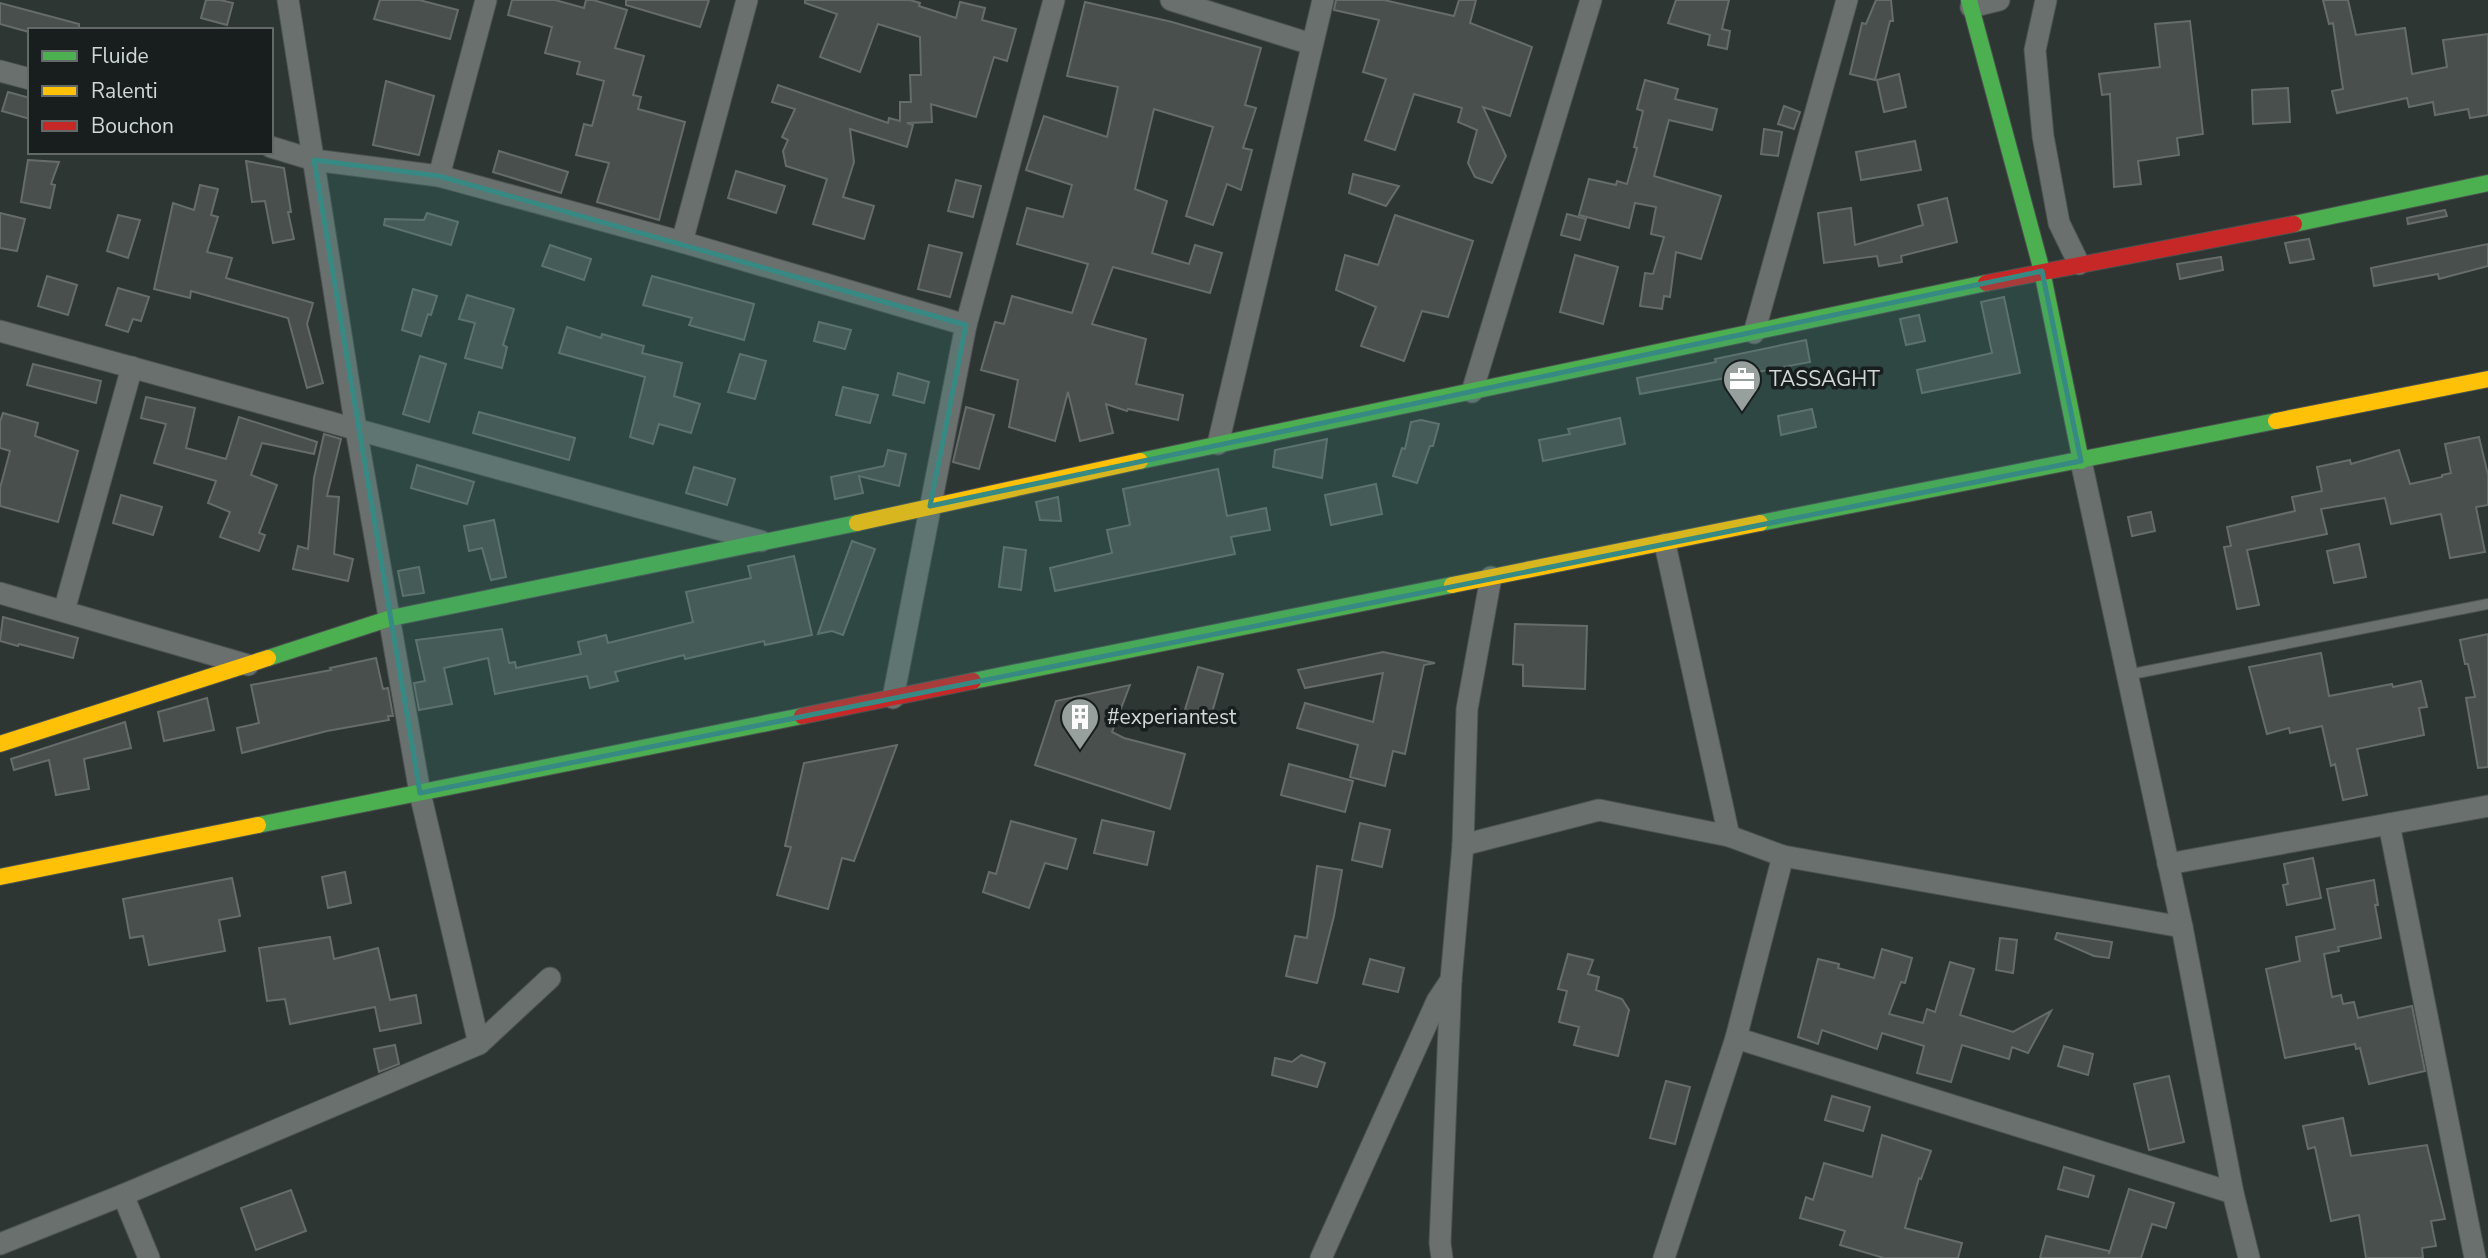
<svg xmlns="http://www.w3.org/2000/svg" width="2488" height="1258" viewBox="0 0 2488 1258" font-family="'Nunito Sans',sans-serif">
	<rect width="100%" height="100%" fill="#2e3634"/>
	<g fill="#494f4d" stroke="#666c6a" stroke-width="2">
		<path d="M206 0H220L233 3 227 25 201 18Z"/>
		<path d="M380 0H419L458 10 450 39 374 19Z"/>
		<path d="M512 0H555L584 8 586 0H593L627 10 615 48 644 56 633 95 641 97 638 109 685 122 659 220 597 202 609 163 576 155 584 124 592 126 604 81 577 74 580 62 545 53 552 27 508 15Z"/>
		<path d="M626 0H709L700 27 626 5Z"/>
		<path d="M805 0H910L920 3 919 6 956 18 960 2 985 8 982 20 1016 29 1007 61 994 57 976 117 931 104 932 122 907 123 913 125 907 147 850 129 854 162 843 197 874 206 864 239 813 224 827 179 786 166 783 151 788 140 782 137 795 109 772 102 778 85 888 123 889 118 900 121V102H911L910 75H921L920 37 878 24 860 72 820 57 837 14 805 3Z"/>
		<path d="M1336 0H1384L1454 16 1459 0H1476L1470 23 1532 47 1510 116 1483 107 1506 156 1492 183 1475 177 1468 163 1477 130 1458 122 1462 108 1414 94 1395 150 1365 140 1386 79 1363 72 1379 20 1334 10Z"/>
		<path d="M1676 0H1729L1722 29 1730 31 1727 49 1708 45 1710 35 1668 23Z"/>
		<path d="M1876 0H1891L1893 21H1890L1875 80 1850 74 1862 23 1866 24Z"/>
		<path d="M2323 0H2348L2356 35 2405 28 2412 74 2447 67 2443 40 2488 34V115L2470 118 2468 109 2435 115 2433 102 2409 107 2407 98 2337 113 2332 91 2343 89 2333 23 2329 24Z"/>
		<path d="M1085 2 1172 22 1261 48 1245 105 1256 108 1243 148 1252 150 1241 190 1227 184 1213 225 1186 216 1213 127 1154 109 1135 189 1167 201 1152 253 1189 264 1195 245 1222 253 1210 293 1113 267 1092 324 1146 339 1136 384 1183 395 1178 420 1128 409 1127 411 1106 404 1113 433 1080 441 1068 392 1055 441 1009 427 1018 380 981 370 995 322 1004 324 1012 296 1072 313 1088 264 1017 244 1027 208 1063 217 1072 185 1026 170 1044 116 1107 137 1118 87 1067 76Z"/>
		<path d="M0 3 79 24V30H30L29 32 0 24Z"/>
		<path d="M2190 21 2203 134 2177 138 2179 155 2138 161 2141 184 2114 187 2110 94 2102 95 2099 74 2160 67 2155 24Z"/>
		<path d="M1899 74 1906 107 1884 112 1877 80Z"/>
		<path d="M1645 80 1678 89 1675 99 1717 109 1712 130 1669 120 1654 176 1721 196 1701 259 1676 252 1670 297 1664 296 1662 309 1640 306 1645 273 1653 274 1664 237 1651 234 1656 207 1635 203 1629 228 1579 215 1589 179 1616 185 1617 181 1627 184 1637 148 1634 147 1643 111 1637 109Z"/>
		<path d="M386 81 434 96 419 155 373 145Z"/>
		<path d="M2288 88 2290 122 2253 124 2252 90Z"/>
		<path d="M8 92 30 98V119L2 111Z"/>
		<path d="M1784 106 1800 112 1794 129 1778 124Z"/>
		<path d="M1764 129 1782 132 1778 156 1761 154Z"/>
		<path d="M1915 141 1921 170 1861 180 1856 152Z"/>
		<path d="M499 151 568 172 561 193 493 172Z"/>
		<path d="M28 160 59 162 51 184 55 185 50 208 21 202Z"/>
		<path d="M246 161 284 168 291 212H288L294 239 273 243 265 201 252 202Z"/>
		<path d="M736 171 785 186 776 213 728 198Z"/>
		<path d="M1353 174 1399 186 1386 206 1349 193Z"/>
		<path d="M956 180 981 186 973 217 948 211Z"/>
		<path d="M200 185 218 189 211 215 218 217 207 252 232 258 226 278 313 303 307 324 323 383 307 388 288 318 191 291 190 298 154 289 173 203 194 210Z"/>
		<path d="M1947 198 1957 242 1901 256 1902 262 1879 266 1877 256 1824 263 1818 213 1851 208 1855 245 1923 225 1918 205Z"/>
		<path d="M2445 210 2447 216 2408 224 2407 218Z"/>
		<path d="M0 213 25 219 17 251 0 248Z"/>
		<path d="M427 213 458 222 451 245 384 225 385 219 424 220Z"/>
		<path d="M1567 214 1586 219 1580 240 1561 235Z"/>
		<path d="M118 215 140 220 128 258 107 251Z"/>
		<path d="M1395 215 1473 241 1448 317 1422 311 1404 361 1361 346 1376 307 1336 290 1345 255 1378 265Z"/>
		<path d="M2309 239 2314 259 2290 263 2285 243Z"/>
		<path d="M2488 244V266L2439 279 2438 274 2374 286 2371 268Z"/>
		<path d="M550 245 591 259 584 280 542 266Z"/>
		<path d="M929 245 962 253 950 297 918 289Z"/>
		<path d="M1575 255 1618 267 1603 324 1560 312Z"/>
		<path d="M2221 257 2223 270 2180 279 2177 264Z"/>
		<path d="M47 276 77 285 68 315 38 306Z"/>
		<path d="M652 276 754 304 744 340 689 325 692 318 643 305Z"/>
		<path d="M118 288 149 297 141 321 133 319 128 332 106 325Z"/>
		<path d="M413 289 437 296 431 315 428 314 421 336 402 330Z"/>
		<path d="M467 295 514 309 503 345 507 347 502 368 465 358 475 323 459 319Z"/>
		<path d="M2004 297 2020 373 1922 393 1917 370 1992 353 1981 302Z"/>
		<path d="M1919 315 1925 341 1906 345 1900 319Z"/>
		<path d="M819 322 851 330 845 349 814 341Z"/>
		<path d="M567 327 601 338 602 334 644 346 642 353 682 363 674 396 700 404 691 433 659 424 653 444 630 437 645 377 559 353Z"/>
		<path d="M1806 340 1810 362 1640 394 1637 378 1716 362 1715 359Z"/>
		<path d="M740 354 766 361 755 399 728 392Z"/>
		<path d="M420 356 446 364 429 422 403 414Z"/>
		<path d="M33 364 101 381 96 403 27 385Z"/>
		<path d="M898 373 929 382 924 403 893 395Z"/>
		<path d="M843 387 878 395 870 423 836 415Z"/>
		<path d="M146 397 195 408 186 448 226 459 239 417 317 442 314 454 262 443 251 475 277 485 259 533 265 535 259 551 220 537 230 512 208 503 216 481 154 463 166 424 141 418Z"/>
		<path d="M966 407 994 415 979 469 953 462Z"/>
		<path d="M1812 409 1816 427 1781 435 1778 416Z"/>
		<path d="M479 412 575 438 569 460 473 433Z"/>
		<path d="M3 413 38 423 35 436 78 451 58 522 0 506V488L10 451 0 448V422Z"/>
		<path d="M1620 418 1625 444 1543 461 1539 440 1570 434 1568 429Z"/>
		<path d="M1421 420 1439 424 1433 446H1430L1417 483 1393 476 1402 448 1405 449 1411 422Z"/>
		<path d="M324 434 341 439 327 496 339 497 334 554 353 559 348 581 293 569 298 546 308 549 314 478Z"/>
		<path d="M2479 437 2488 475V505L2476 507 2485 552 2450 558 2441 514 2391 524 2385 498 2321 509 2327 534 2247 550 2259 605 2237 609 2224 547 2231 546 2227 527 2295 511 2292 497 2322 491 2317 467 2350 460 2351 464 2399 450 2410 484 2442 477V475L2451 473 2445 444Z"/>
		<path d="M1327 439 1322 478 1273 467 1275 450Z"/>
		<path d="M888 450 906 454 899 486 859 476 863 493 835 499 831 477 884 466Z"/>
		<path d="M417 465 474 482 467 504 411 488Z"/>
		<path d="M694 467 735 479 727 505 686 493Z"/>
		<path d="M1218 469 1227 516 1266 508 1270 530 1231 537 1235 554 1055 591 1050 568 1112 553 1107 530 1130 525 1123 489Z"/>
		<path d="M1376 484 1382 514 1331 525 1325 495Z"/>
		<path d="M121 495 162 507 153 535 113 523Z"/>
		<path d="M1058 497 1061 521 1040 520 1036 502Z"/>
		<path d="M2151 512 2155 531 2132 536 2128 517Z"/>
		<path d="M494 520 506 577 491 580 482 548 469 551 464 526Z"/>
		<path d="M852 541 875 549 843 635 832 631 818 634Z"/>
		<path d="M2359 544 2366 577 2334 583 2327 551Z"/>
		<path d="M1004 547 1026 550 1021 590 999 587Z"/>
		<path d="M794 556 812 635 765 645 764 641 685 659 684 655 615 672 618 681 590 688 587 676 495 694 488 658 444 668 452 704 419 710 414 683 425 681 416 640 502 629 509 663 515 662 516 668 581 654 578 642 606 635 608 643 693 622 686 592 751 578 748 566Z"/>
		<path d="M419 567 424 593 403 596 398 571Z"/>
		<path d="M3 617 78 638 73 658 19 644 18 646 0 641Z"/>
		<path d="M1515 624 1587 626 1585 689 1523 686V665L1513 664Z"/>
		<path d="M2488 634V767L2478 768 2466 698 2475 697 2468 664H2465L2460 640Z"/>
		<path d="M1383 652 1435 663 1424 665 1405 754 1393 751 1385 786 1350 777 1358 745 1297 728 1305 703 1373 722 1383 673 1305 688 1298 670Z"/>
		<path d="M2321 653 2329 696 2392 684 2393 687 2421 681 2427 707 2419 708 2424 735 2357 749 2367 795 2343 800 2335 764 2331 766 2322 726 2290 733 2289 728 2267 734 2249 667Z"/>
		<path d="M376 658 382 685 383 689 388 688 393 716H388L389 720 327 731 242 753 237 728 259 723 251 685 331 670 330 668Z"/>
		<path d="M1198 667 1223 674 1209 723 1183 716Z"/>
		<path d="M1130 685 1112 732 1124 738 1185 754 1170 809 1035 765 1056 701Z"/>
		<path d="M207 698 214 730 164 741 158 712Z"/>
		<path d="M125 722 131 748 84 759 89 789 56 795 49 760 14 770 11 759Z"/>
		<path d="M897 745 854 861 842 858 828 909 777 895 791 847 785 846 804 763Z"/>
		<path d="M1289 764 1353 781 1345 812 1281 795Z"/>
		<path d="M1102 820 1154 832 1147 865 1094 853Z"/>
		<path d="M1011 821 1076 839 1067 869 1045 863 1029 908 983 892 989 872 996 874Z"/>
		<path d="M1360 823 1390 830 1382 867 1352 860Z"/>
		<path d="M2313 858 2321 898 2287 905 2283 885 2288 884 2284 864Z"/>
		<path d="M1317 866 1342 870 1334 916 1317 983 1286 976 1295 936 1307 938Z"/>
		<path d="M345 872 351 903 328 908 322 877Z"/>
		<path d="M232 878 240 916 219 920 225 951 149 965 143 936 130 938 123 899Z"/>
		<path d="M2374 880 2378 905H2375L2381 938 2338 947 2339 951 2324 954 2332 997 2341 995 2343 1004 2354 1002 2358 1018 2412 1006 2425 1071 2369 1084 2360 1048 2356 1049 2355 1044 2285 1058 2266 969 2300 961 2296 937 2335 929 2327 889Z"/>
		<path d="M2057 933 2112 942 2109 958 2094 956 2055 939Z"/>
		<path d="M330 937 334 959 378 948 390 1000 416 995 421 1023 380 1031 375 1007 290 1024 285 999 267 1001 259 948Z"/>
		<path d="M2000 938 2017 940 2013 973 1996 970Z"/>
		<path d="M1882 949 1912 958 1905 983 1901 982 1889 1014 1923 1023 1927 1009 1935 1012 1950 962 1974 969 1960 1015 2013 1032 2051 1011 2028 1053 2012 1047 2009 1059 1962 1045 1951 1082 1917 1073 1924 1046 1882 1033 1877 1049 1822 1030 1818 1044 1798 1037 1818 959 1839 964 1838 968 1874 978Z"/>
		<path d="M1568 954 1593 960 1588 974 1599 977 1596 990 1622 999 1629 1010 1618 1056 1574 1045 1579 1027 1559 1022 1567 991 1558 989Z"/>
		<path d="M1370 959 1404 968 1398 992 1363 984Z"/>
		<path d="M395 1045 399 1064 379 1072 374 1049Z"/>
		<path d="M2064 1046 2093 1054 2088 1075 2058 1066Z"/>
		<path d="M1301 1055 1325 1063 1317 1087 1272 1075 1275 1058 1292 1062Z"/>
		<path d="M2169 1076 2184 1142 2149 1150 2134 1084Z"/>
		<path d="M1666 1081 1690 1087 1675 1144 1650 1138Z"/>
		<path d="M1832 1096 1870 1107 1863 1131 1825 1120Z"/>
		<path d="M2343 1118 2351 1156 2427 1145 2445 1219 2431 1221 2436 1246 2422 1248 2423 1258H2366L2359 1215 2331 1221 2315 1147 2308 1149 2303 1126Z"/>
		<path d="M1882 1135 1931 1151 1921 1179 1919 1178 1905 1228 1962 1243 1958 1258H1884L1840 1245 1845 1231 1800 1218 1806 1197 1813 1200 1824 1163 1872 1177Z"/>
		<path d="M2064 1167 2094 1176 2088 1197 2058 1189Z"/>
		<path d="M2129 1189 2174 1203 2166 1228 2152 1224 2141 1258H2040L2046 1236 2109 1251V1254Z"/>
		<path d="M291 1190 306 1231 256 1250 241 1208Z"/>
	</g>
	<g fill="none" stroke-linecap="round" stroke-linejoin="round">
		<defs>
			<path id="lane" d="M2127 675 2488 604"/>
			<g id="street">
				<path d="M288 0 356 429 420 793 479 1044 550 978"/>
				<path d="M1171 0 1311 44"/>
				<path d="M2046 0 2035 50 2043 136 2059 223 2079 264"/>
				<path d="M1971 7 1999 0"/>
				<path d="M0 71 30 79"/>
				<path d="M271 147 314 160 439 176 682 242 966 325"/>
				<path d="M439 176 486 0"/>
				<path d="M682 242 747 0"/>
				<path d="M0 331 761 541"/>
				<path d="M1754 333 1847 0"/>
				<path d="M1472 392 1591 0"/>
				<path d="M1218 444 1323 0"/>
				<path d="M2081 461 2182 927 2233 1193 2249 1258"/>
				<path d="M1665 544 1729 836"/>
				<path d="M0 593 248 665"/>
				<path d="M64 611 132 367"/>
				<path d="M893 698 966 325 1054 0"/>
				<path d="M2389 824 2475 1258"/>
				<path d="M1463 845 1599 810 1729 836 1783 856 2182 927"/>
				<path d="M2168 864 2488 806"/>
				<path d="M1736 1038 2233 1193"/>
				<path d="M123 1195 149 1258"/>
				<path d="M0 1244 123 1195 479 1044"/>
				<path d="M1321 1258 1437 1001 1451 980 1463 845 1467 709 1491 577"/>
				<path d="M1442 1258 1440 1243 1451 980"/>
				<path d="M1664 1258 1736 1038 1783 856"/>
			</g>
			<g id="fast">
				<path d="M1969 0 2042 271 2081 461"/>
				<path d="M2294 224 2488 183"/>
				<path d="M1140 461 1986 283"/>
				<path d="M1760 523 2276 421"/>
				<path d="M268 658 391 618 857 523"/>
				<path d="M973 681 1452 585"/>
				<path d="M258 825 802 716"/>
			</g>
			<g id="slow">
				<path d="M2276 421 2488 379"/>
				<path d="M857 523 1140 461"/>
				<path d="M1452 585 1760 523"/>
				<path d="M0 744 268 658"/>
				<path d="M0 877 258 825"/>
			</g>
			<g id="jam">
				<path d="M1986 283 2294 224"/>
				<path d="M802 716 973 681"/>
			</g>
		</defs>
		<use href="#lane" stroke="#4b5250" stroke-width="12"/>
		<use href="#street" stroke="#4b5250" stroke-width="23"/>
		<use href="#fast" stroke="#4b5250" stroke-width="18"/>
		<use href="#slow" stroke="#4b5250" stroke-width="18"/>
		<use href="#jam" stroke="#4b5250" stroke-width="18"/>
		<use href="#lane" stroke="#6a706e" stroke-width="10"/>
		<use href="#street" stroke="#6a706e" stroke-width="21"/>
		<use href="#fast" stroke="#4caf50" stroke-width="16"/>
		<use href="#slow" stroke="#ffc107" stroke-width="16"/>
		<use href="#jam" stroke="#c62828" stroke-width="16"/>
	</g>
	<path fill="#368a83" fill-opacity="0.2" stroke="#368a83" stroke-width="5" stroke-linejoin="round" d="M314 160 439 176 966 325 930 506 2042 271 2081 461 420 793Z"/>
	<defs>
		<symbol id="office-pin" viewBox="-11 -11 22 30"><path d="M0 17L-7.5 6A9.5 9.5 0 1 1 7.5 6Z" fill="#97a09d" stroke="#181e1d"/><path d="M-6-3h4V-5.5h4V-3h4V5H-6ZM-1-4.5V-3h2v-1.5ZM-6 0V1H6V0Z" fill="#fff"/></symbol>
		<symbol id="building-pin" viewBox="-11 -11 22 30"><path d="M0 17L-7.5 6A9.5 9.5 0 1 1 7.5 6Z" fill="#97a09d" stroke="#181e1d"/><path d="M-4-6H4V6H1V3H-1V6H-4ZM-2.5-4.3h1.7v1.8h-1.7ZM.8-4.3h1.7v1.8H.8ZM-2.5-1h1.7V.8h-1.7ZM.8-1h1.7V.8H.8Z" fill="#fff"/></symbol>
	</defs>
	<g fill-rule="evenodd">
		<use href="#office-pin" x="1720" y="357" width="44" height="60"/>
		<use href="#building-pin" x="1058" y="695" width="44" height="60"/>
	</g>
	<g text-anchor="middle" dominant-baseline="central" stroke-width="7" stroke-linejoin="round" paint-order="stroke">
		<g font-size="21" fill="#d0d9d6" stroke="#181e1d" text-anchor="start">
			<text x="1769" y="379">TASSAGHT</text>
			<text x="1107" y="717">#experiantest</text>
		</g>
	</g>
	<rect x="28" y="28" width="245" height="126" fill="#181e1d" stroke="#626967" stroke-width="2"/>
	<rect x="42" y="51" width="35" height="10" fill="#4caf50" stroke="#626967" stroke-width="2"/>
	<text x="91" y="63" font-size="21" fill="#d0d9d6">Fluide</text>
	<rect x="42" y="86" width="35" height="10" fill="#ffc107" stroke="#626967" stroke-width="2"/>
	<text x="91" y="98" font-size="21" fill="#d0d9d6">Ralenti</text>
	<rect x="42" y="121" width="35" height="10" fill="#c62828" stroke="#626967" stroke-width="2"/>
	<text x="91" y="133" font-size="21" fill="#d0d9d6">Bouchon</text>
</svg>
